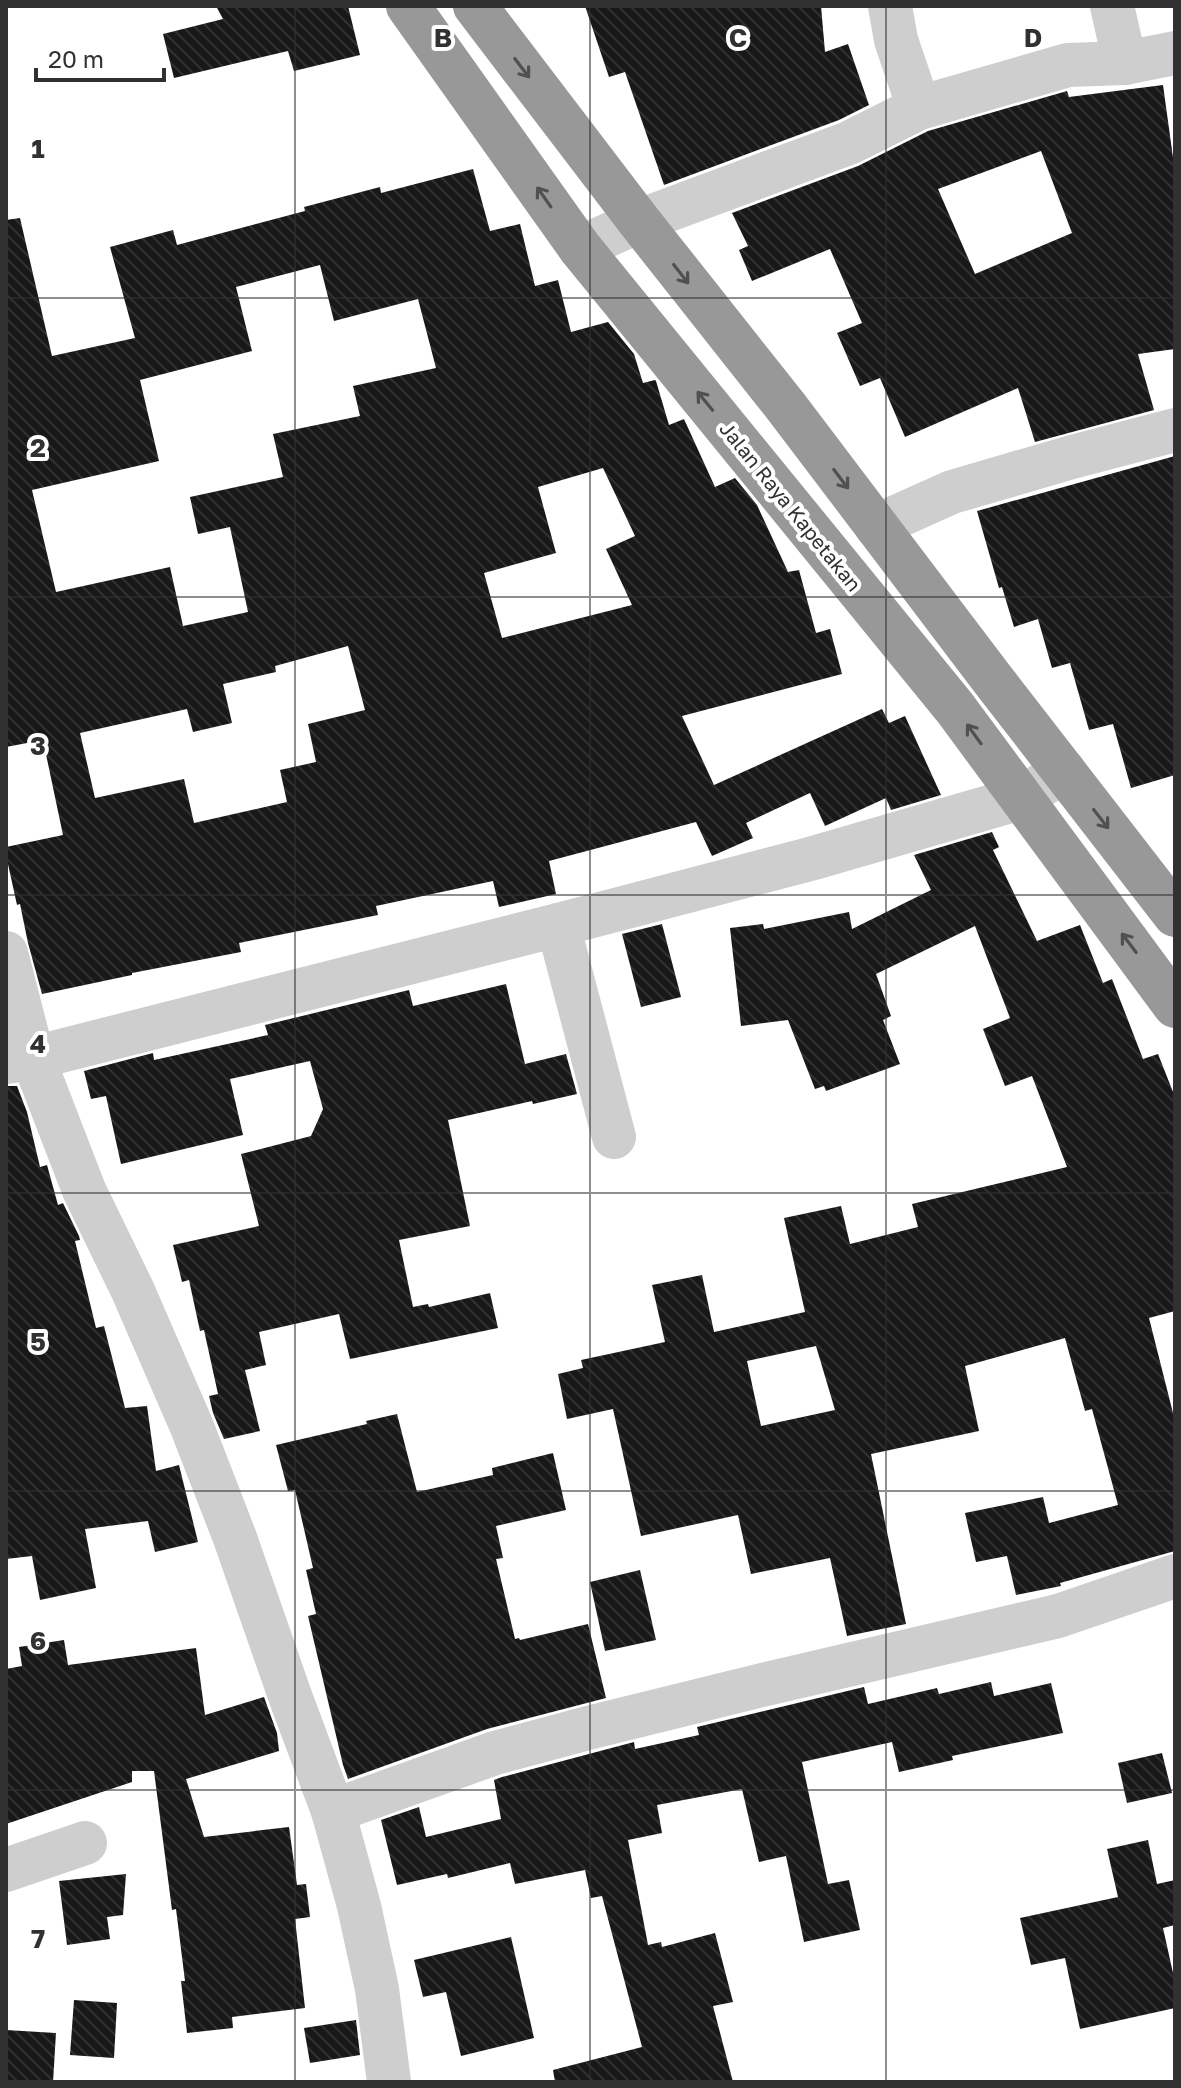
<svg xmlns="http://www.w3.org/2000/svg" width="1181" height="2088" viewBox="0 0 1181 2088" font-family="'Golos Text',sans-serif">
	<defs>
		<pattern id="building-back-hatch" width="6" height="6" patternUnits="userSpaceOnUse" patternTransform="scale(2)"><rect width="6" height="6" fill="#181818"/><path d="M-1 5l2 2M0 0l6 6M5-1l2 2" fill="none" stroke="#313131"/></pattern>
	</defs>
	<rect width="100%" height="100%" fill="#fff"/>
	<g fill="url(#building-back-hatch)" fill-rule="evenodd">
		<path d="M216 6H348L360 55 294 71 288 51 174 78 163 34 223 19Z"/>
		<path d="M585 6H821L825 52 848 44 869 105 839 120 664 185 625 72 609 77Z"/>
		<path d="M1163 85 1175 172V349L1138 354 1154 410 1035 442 1018 388 905 437 880 378 860 386 837 333 862 323 830 249 752 281 739 250 748 246 732 213 858 166 928 131 1067 91 1069 97ZM1041 151 1072 233 975 274 938 189Z"/>
		<path d="M473 169 490 231 520 224 535 286 558 280 571 332 608 322 634 354 643 383 655 380 656 381 669 425 684 419 715 487 735 478 757 505 788 572 799 570 816 633 830 629 842 674 682 716 714 785 882 709 889 723 905 716 941 795 891 810 886 798 825 826 810 793 746 823 753 838 712 856 696 822 549 861 556 894 499 907 493 881 376 906 378 915 239 943 241 952 132 973V975L42 994 28 943 20 904 17 905 6 855V847L63 835 43 740 6 747V220L20 218 52 356 135 338 110 247 173 230 177 245 305 211 304 207 380 187 381 193ZM320 265 334 321 418 299 436 368 353 386 360 416 273 434 283 477 190 497 198 534 230 527 248 612 183 626 170 567 56 592 32 490 159 461 140 380 252 351 236 287ZM603 468 635 536 606 549 632 605 502 638 484 573 556 553 538 487ZM348 646 365 710 308 724 316 762 280 770 287 802 194 823 184 779 95 798 80 733 187 709 193 732 232 723 223 684 276 672 275 666Z"/>
		<path d="M1175 456V775L1131 788 1113 724 1089 730 1070 663 1052 668 1038 619 1014 627 1002 587 999 588 977 511Z"/>
		<path d="M992 832 999 847 993 850 1037 941 1080 925 1103 983 1112 979 1143 1059 1158 1054 1175 1097V1311L1149 1318 1175 1421V1551L1060 1583 1061 1586 1016 1595 1007 1556 976 1562 965 1513 1043 1497 1049 1523 1118 1505 1092 1409 1085 1411 1065 1338 965 1366 979 1431 871 1454 906 1624 847 1636 830 1558 751 1574 738 1515 641 1536 613 1409 567 1419 558 1374 583 1368 581 1360 665 1342 652 1285 702 1275 714 1332 805 1312 784 1218 841 1206 850 1244 918 1227 912 1204 1067 1167 1032 1076 1005 1086 983 1029 1010 1018 975 926 876 974 891 1016 883 1020 900 1064 826 1091 824 1086 815 1089 788 1020 741 1026 730 928 763 924 764 929 849 912 852 929 931 890 914 855ZM816 1346 835 1410 761 1426 747 1361Z"/>
		<path d="M662 924 681 997 641 1007 622 934Z"/>
		<path d="M506 984 525 1064 566 1054 577 1094 533 1104 532 1101 448 1120 470 1226 399 1240 413 1307 428 1304 429 1307 490 1293 498 1328 350 1359 339 1314 259 1332 266 1365 245 1370 260 1431 224 1439 213 1413 209 1396 218 1394 204 1330 200 1331 189 1280 182 1282 173 1245 259 1226 241 1154 311 1136 323 1109 310 1061 230 1079 243 1135 121 1164 106 1096 91 1099 84 1071 153 1053 154 1060 268 1035 265 1025 409 990 413 1006Z"/>
		<path d="M6 1086H17L27 1112 40 1167 47 1165 58 1205 63 1203 79 1236 80 1240 75 1241 96 1328 104 1326 125 1408 147 1406 156 1471 179 1465 198 1542 155 1552 148 1521 85 1529 96 1588 40 1600 32 1556 6 1559Z"/>
		<path d="M397 1414 417 1492 493 1475 492 1468 553 1453 566 1510 496 1526 503 1558 496 1559 515 1639 519 1638 520 1640 588 1624 606 1698 487 1729 348 1779 343 1765 308 1616 316 1614 306 1570 313 1568 295 1490 288 1491 276 1445 367 1424 366 1421Z"/>
		<path d="M640 1570 656 1640 605 1651 590 1582Z"/>
		<path d="M64 1640 68 1665 196 1648 205 1715 264 1697 277 1733 279 1751 186 1779 204 1837 289 1827 297 1885 306 1884 310 1917 295 1919 305 2008 232 2017 233 2028 187 2033 181 1981H185L176 1909 172 1910 154 1771H132V1782L6 1824V1669L22 1666 19 1647Z"/>
		<path d="M991 1682 994 1696 1051 1683 1063 1733 952 1756 953 1760 899 1772 892 1742 802 1762 828 1884 849 1880 860 1930 804 1942 786 1856 759 1862 742 1789 657 1805 662 1833 628 1840 648 1945 661 1942 662 1947 715 1933 733 2002 713 2006 733 2082H555L553 2070 642 2047 602 1896 591 1898 585 1870 515 1884 510 1863 448 1878 447 1874 397 1885 381 1820 419 1807 426 1837 501 1819 494 1780 502 1777 634 1742 635 1749 699 1735 697 1727 864 1687 868 1704 937 1688 939 1694Z"/>
		<path d="M1162 1753 1172 1793 1127 1803 1118 1763Z"/>
		<path d="M1148 1840 1157 1884 1175 1880V1925L1163 1928 1175 1982V2008L1080 2029 1065 1958 1031 1965 1020 1918 1118 1897 1107 1849Z"/>
		<path d="M126 1874 123 1915 107 1917 110 1939 67 1945 59 1881Z"/>
		<path d="M511 1937 534 2038 461 2056 446 1992 423 1997 414 1960Z"/>
		<path d="M74 2000 117 2003 114 2058 70 2055Z"/>
		<path d="M356 2020 360 2055 310 2063 304 2028Z"/>
		<path d="M6 2030 56 2033 53 2082H6Z"/>
	</g>
	<g fill="none" stroke-linecap="round" stroke-linejoin="round">
		<g stroke="#cecece" stroke-width="44">
			<path d="M890 6 896 40 919 108"/>
			<path d="M1112 6 1125 63"/>
			<path d="M580 248 639 221 849 143 919 108 1068 65 1125 63 1175 53"/>
			<path d="M876 526 952 492 1072 457 1175 430"/>
			<path d="M558 925 614 1137"/>
			<path d="M6 953 33 1058 84 1190 133 1291 192 1427 235 1538 290 1696 333 1811 359 1906 377 1989 389 2082"/>
			<path d="M6 1062 33 1058 558 925 810 859 1021 798 1064 771"/>
			<path d="M333 1811 495 1753 592 1727 758 1686 1058 1616 1175 1576"/>
			<path d="M6 1870 85 1843"/>
		</g>
		<g stroke="#989898" stroke-width="44">
			<path d="M408 6 580 248 955 708 1175 1006"/>
			<path d="M475 6 639 221 787 408 990 676 1175 915"/>
		</g>
	</g>
	<defs><path id="oneway-shaft" d="M-6 0H5M1.5-3L5.5 0L1.5 3" fill="none" stroke-width="1.6" stroke-linecap="round" stroke-linejoin="round" transform="scale(2)"/></defs>
	<g stroke="#505050">
		<use href="#oneway-shaft" transform="translate(522 68) rotate(53)"/>
		<use href="#oneway-shaft" transform="translate(544 197) rotate(-125)"/>
		<use href="#oneway-shaft" transform="translate(681 274) rotate(52)"/>
		<use href="#oneway-shaft" transform="translate(705 401) rotate(-129)"/>
		<use href="#oneway-shaft" transform="translate(841 479) rotate(53)"/>
		<use href="#oneway-shaft" transform="translate(974 734) rotate(-126)"/>
		<use href="#oneway-shaft" transform="translate(1101 819) rotate(52)"/>
		<use href="#oneway-shaft" transform="translate(1129 943) rotate(-127)"/>
	</g>
	<path fill="none" stroke="#313131" stroke-width="2" stroke-opacity="0.55" d="M295 6V2082M590 6V2082M886 6V2082M6 298H1175M6 597H1175M6 895H1175M6 1193H1175M6 1491H1175M6 1790H1175"/>
	<g text-anchor="middle" dominant-baseline="central" stroke-width="8" stroke-linejoin="round" paint-order="stroke">
		<g font-size="20" fill="#313131" stroke="#fff">
			<text transform="translate(791 506) rotate(51)">Jalan Raya Kapetakan</text>
		</g>
	</g>
	<g font-size="26" text-anchor="middle" font-weight="bold" fill="#313131" stroke="#fff" stroke-width="8" stroke-linejoin="round" paint-order="stroke">
		<text x="443" y="47">B</text>
		<text x="738" y="47">C</text>
		<text x="1033" y="47">D</text>
		<text x="38" y="158">1</text>
		<text x="38" y="457">2</text>
		<text x="38" y="755">3</text>
		<text x="38" y="1053">4</text>
		<text x="38" y="1351">5</text>
		<text x="38" y="1650">6</text>
		<text x="38" y="1948">7</text>
	</g>
	<rect width="1181" height="2088" fill="none" stroke="#313131" stroke-width="16"/>
	<path d="M36 68v12h128v-12" fill="none" stroke="#313131" stroke-width="4"/>
	<text x="48" y="68" font-size="24" fill="#313131" stroke="#ffffff" stroke-width="6" paint-order="stroke">20 m</text>
</svg>
